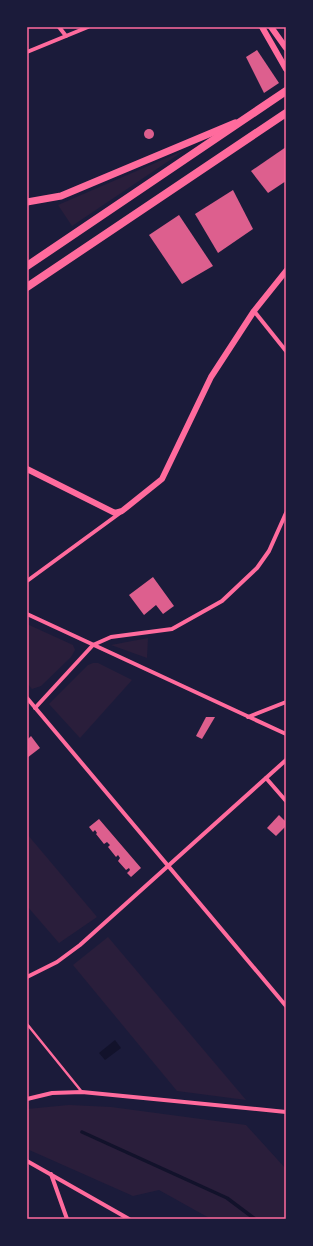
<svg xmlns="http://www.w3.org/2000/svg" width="313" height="1246" viewBox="0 0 313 1246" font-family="'Nunito Sans',sans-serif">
	<rect width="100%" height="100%" fill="#1b1b3a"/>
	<g fill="#2a1e3b">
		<path d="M185 150 72 226 58 205Z"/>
		<path d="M27 624 73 645 75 650 71 657 41 686 32 689 27 683Z"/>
		<path d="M148 638 147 658 111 645Z"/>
		<path d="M93 663H98L132 680 80 738 49 704 88 665Z"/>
		<path d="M27 834 97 917 59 943 27 906Z"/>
		<path d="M108 937 246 1100 177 1091 73 965Z"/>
		<path d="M69 1105 111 1107 246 1125 286 1169V1219H211L159 1190 133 1196 27 1149V1109Z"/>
	</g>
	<path fill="#12122b" d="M115 1040 121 1048 105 1060 99 1053Z"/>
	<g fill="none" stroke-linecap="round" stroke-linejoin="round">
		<path stroke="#12122b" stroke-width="3.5" d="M82 1132 227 1198 255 1219"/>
	</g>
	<g fill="#dd5f8e">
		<path d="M257 50 279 83 264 93 246 57Z"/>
		<circle cx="149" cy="134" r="5"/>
		<path d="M286 147V181L268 193 251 171Z"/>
		<path d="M233 190 253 229 218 253 195 214Z"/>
		<path d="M179 215 213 266 182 284 149 235Z"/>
		<path d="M153 577 174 606 163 614 156 605 144 615 129 595Z"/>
		<path d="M206 717H215L202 739 196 736Z"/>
		<path d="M31 736 40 748 27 758V740Z"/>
		<path d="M279 815 286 822V826L276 836 267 828Z"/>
		<path d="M99 819 141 868 131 877 127 873 130 870 129 868 126 870 118 861 120 858 118 855 116 857 108 847 110 845 107 842 104 844 96 834 97 833 95 830 93 832 89 827Z"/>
	</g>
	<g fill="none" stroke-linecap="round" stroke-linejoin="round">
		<path stroke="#ff6b9d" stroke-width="2.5" d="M27 1024 82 1092"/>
		<g stroke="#ff6b9d" stroke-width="4">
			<path d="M59 27 66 36"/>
			<path d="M27 52 88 27"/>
			<path d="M254 311 286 351"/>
			<path d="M27 581 120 513"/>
			<path d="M27 614 286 734"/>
			<path d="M27 698 286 1006"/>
			<path d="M35 708 93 645 111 637 172 629 222 601 257 568 269 551 286 513"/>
			<path d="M248 717 286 702"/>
			<path d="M266 778 286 801"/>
			<path d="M27 977 57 962 80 945 286 760"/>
			<path d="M27 1099 52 1093 82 1092 286 1112"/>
			<path d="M27 1161 129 1219"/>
			<path d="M51 1174 67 1219"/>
		</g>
		<g stroke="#ff6b9d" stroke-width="6">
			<path d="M262 27 286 69"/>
			<path d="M271 27 286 48"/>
			<path d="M27 469 115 513 122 511 162 479 211 377 254 311 286 271"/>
		</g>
		<path stroke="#ff6b9d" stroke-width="7" d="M27 202 61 196 235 123"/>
		<g stroke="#ff6b9d" stroke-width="8">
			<path d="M27 266 286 91"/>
			<path d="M27 287 286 113"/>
		</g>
	</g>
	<rect width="313" height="1246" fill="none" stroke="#1b1b3a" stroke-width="56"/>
	<rect x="28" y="28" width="257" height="1190" fill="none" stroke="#ff6b9d" stroke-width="1.5"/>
</svg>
